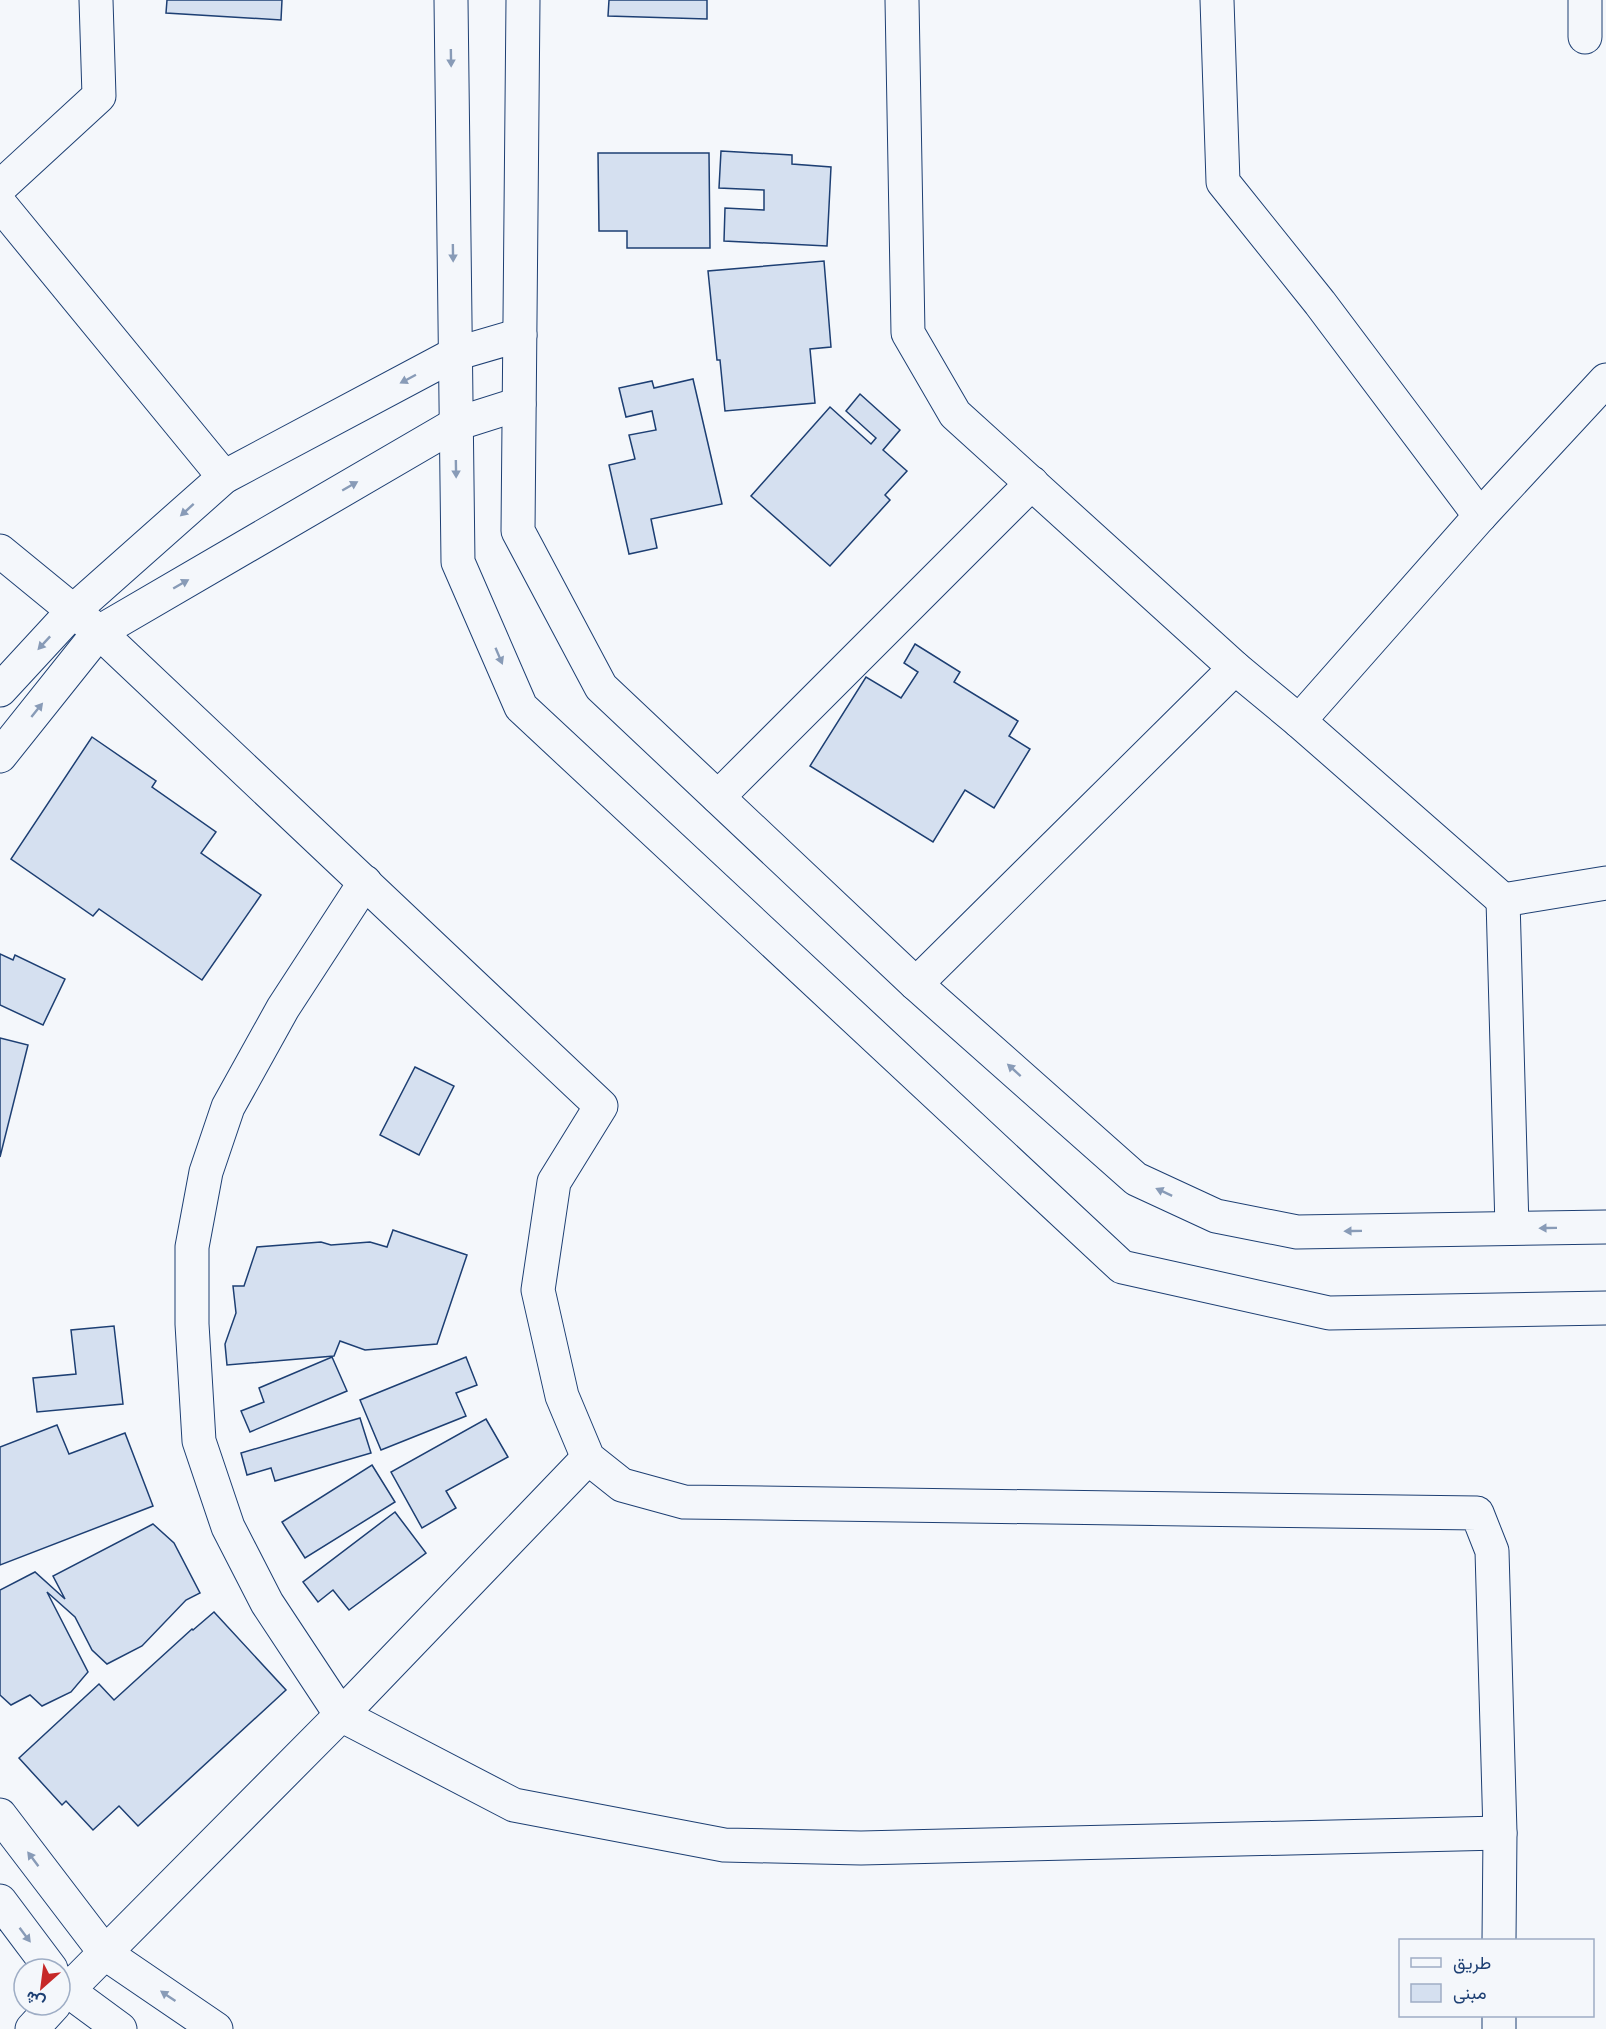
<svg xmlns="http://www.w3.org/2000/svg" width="1606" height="2029" viewBox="0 0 1606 2029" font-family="Literata,Vazirmatn,serif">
	<rect width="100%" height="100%" fill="#f4f7fb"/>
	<g fill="#d5e0f0" stroke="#1d3f73" stroke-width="1.5">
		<path d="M167 0H282L281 20 166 13Z"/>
		<path d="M609 0H707V19L608 16Z"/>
		<path d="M721 151 792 155V164L831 167 827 246 724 241 725 208 764 210V190L719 188Z"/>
		<path d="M598 153H709L710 248H627V231H599Z"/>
		<path d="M824 261 831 347 810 349 815 403 725 411 720 360H717L708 271Z"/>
		<path d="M693 379 722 504 651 519 657 548 629 554 609 465 635 459 629 435 656 430 652 411 626 417 619 388 652 381 654 388Z"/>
		<path d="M860 394 900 430 883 450 907 471 885 495 890 500 830 566 751 496 830 407 871 444 876 438 846 411Z"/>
		<path d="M915 644 960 672 954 682 1018 721 1009 736 1030 749 994 808 965 790 933 842 810 766 866 677 901 698 918 672 904 663Z"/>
		<path d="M92 737 156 781 152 787 216 832 201 853 261 895 202 980 99 909 93 916 11 859Z"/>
		<path d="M0 954 13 960 15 955 65 979 43 1025 0 1005Z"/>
		<path d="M0 1038 28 1045 0 1157Z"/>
		<path d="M415 1067 454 1086 419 1155 380 1135Z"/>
		<path d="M393 1230 467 1255 437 1344 365 1350 340 1341 334 1356 227 1365 225 1344 236 1313 233 1286H244L257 1247 321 1242 331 1245 370 1242 387 1247Z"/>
		<path d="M114 1326 123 1404 37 1412 33 1378 76 1374 71 1330Z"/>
		<path d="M332 1357 347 1391 250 1432 241 1411 264 1402 259 1388Z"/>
		<path d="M466 1357 477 1385 456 1393 466 1416 381 1450 360 1400Z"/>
		<path d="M360 1418 371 1453 275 1481 271 1468 247 1475 241 1453Z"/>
		<path d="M486 1419 508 1457 446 1491 456 1508 422 1528 391 1472Z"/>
		<path d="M57 1425 69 1454 125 1433 153 1506 0 1565V1447Z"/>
		<path d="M372 1465 395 1502 305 1558 282 1522Z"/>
		<path d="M395 1512 426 1553 349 1610 333 1590 318 1602 303 1582Z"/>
		<path d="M153 1524 174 1543 200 1593 186 1600 142 1646 107 1664 92 1650 75 1617 47 1592 88 1672 71 1692 42 1706 30 1695 11 1705 0 1695V1590L35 1572 65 1599 53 1576Z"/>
		<path d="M214 1612 286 1690 138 1826 119 1806 93 1830 66 1801 62 1805 19 1758 99 1684 114 1700 192 1629 193 1630Z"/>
	</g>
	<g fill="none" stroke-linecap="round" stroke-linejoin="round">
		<defs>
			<g id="minor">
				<path d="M451 0 458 562 521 707 1122 1267 1329 1313 1606 1308"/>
				<path d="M523 0 518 531 601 687 916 984 1136 1179 1216 1216 1297 1232 1606 1227"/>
				<path d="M902 0 908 333 955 414 1235 668 1299 721 1480 516 1606 380"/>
				<path d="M1217 0 1223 182 1320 303 1480 516"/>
				<path d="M1585 0V37"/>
				<path d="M0 187 99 96 96 0"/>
				<path d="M0 204 224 477"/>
				<path d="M0 551 99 632 601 1106 554 1182 538 1290 562 1396 588 1458 622 1485 684 1502 1477 1513 1492 1551 1500 1833 1499 1940"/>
				<path d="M0 690 73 611 224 477 455 354 520 335"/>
				<path d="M1299 721 1503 900"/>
				<path d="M0 756 99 632 456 424 519 404"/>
				<path d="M718 797 1032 483"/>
				<path d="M365 882 283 1008 228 1107 206 1172 192 1247V1324L199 1441 228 1527 267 1603 341 1715 588 1458"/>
				<path d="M916 984 1235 668"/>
				<path d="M1512 1228 1503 900 1606 883"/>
				<path d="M0 1815 106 1954 216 2029"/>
				<path d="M0 1901 51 1969"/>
				<path d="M60 1981 67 1990 120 2029"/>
				<path d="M60 1998 341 1715 514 1805 724 1845 861 1848 1500 1833"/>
				<path d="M32 2029 54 2005"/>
				<path d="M1499 2029V2016"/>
			</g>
		</defs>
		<use href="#minor" stroke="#1d3f73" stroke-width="35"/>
		<use href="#minor" stroke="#f4f7fb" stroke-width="33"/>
	</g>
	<defs><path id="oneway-solid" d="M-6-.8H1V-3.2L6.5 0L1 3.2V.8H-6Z" transform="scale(1.5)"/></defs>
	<g fill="#889bb7">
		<use href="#oneway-solid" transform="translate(451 58) rotate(89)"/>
		<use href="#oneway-solid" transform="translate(453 253) rotate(89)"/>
		<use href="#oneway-solid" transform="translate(408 379) rotate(152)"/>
		<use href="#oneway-solid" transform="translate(456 469) rotate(89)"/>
		<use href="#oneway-solid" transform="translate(350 486) rotate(-30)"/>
		<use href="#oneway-solid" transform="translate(187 510) rotate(138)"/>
		<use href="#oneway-solid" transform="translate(181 584) rotate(-30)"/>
		<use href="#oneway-solid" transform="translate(44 643) rotate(133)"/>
		<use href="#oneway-solid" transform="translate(499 656) rotate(67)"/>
		<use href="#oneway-solid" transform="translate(37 710) rotate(-51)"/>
		<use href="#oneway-solid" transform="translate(1014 1070) rotate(-138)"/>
		<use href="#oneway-solid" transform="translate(1164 1192) rotate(-155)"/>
		<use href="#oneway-solid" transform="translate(1548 1228) rotate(179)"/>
		<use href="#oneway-solid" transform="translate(1353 1231) rotate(179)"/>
		<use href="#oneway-solid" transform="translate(33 1859) rotate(-127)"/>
		<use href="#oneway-solid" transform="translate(25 1935) rotate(53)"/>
		<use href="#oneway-solid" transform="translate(168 1996) rotate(-146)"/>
	</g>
	<rect x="1399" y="1939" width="195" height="78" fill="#f4f7fb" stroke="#9eadc5" stroke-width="1.5"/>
	<rect x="1411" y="1958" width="30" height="9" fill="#f4f7fb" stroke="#9eadc5" stroke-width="1.5"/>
	<text x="1453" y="1969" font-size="18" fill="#1d3f73">طريق</text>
	<rect x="1411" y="1984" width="30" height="18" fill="#d5e0f0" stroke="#9eadc5" stroke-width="1.5"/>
	<text x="1453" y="1999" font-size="18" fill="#1d3f73">مبنى</text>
	<g transform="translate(42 1987) rotate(208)"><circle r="28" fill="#f4f7fb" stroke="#9eadc5" stroke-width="1.5"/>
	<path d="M0-4.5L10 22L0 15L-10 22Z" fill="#c62828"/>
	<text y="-9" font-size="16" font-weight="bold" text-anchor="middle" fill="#1d3f73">ش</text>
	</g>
</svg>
